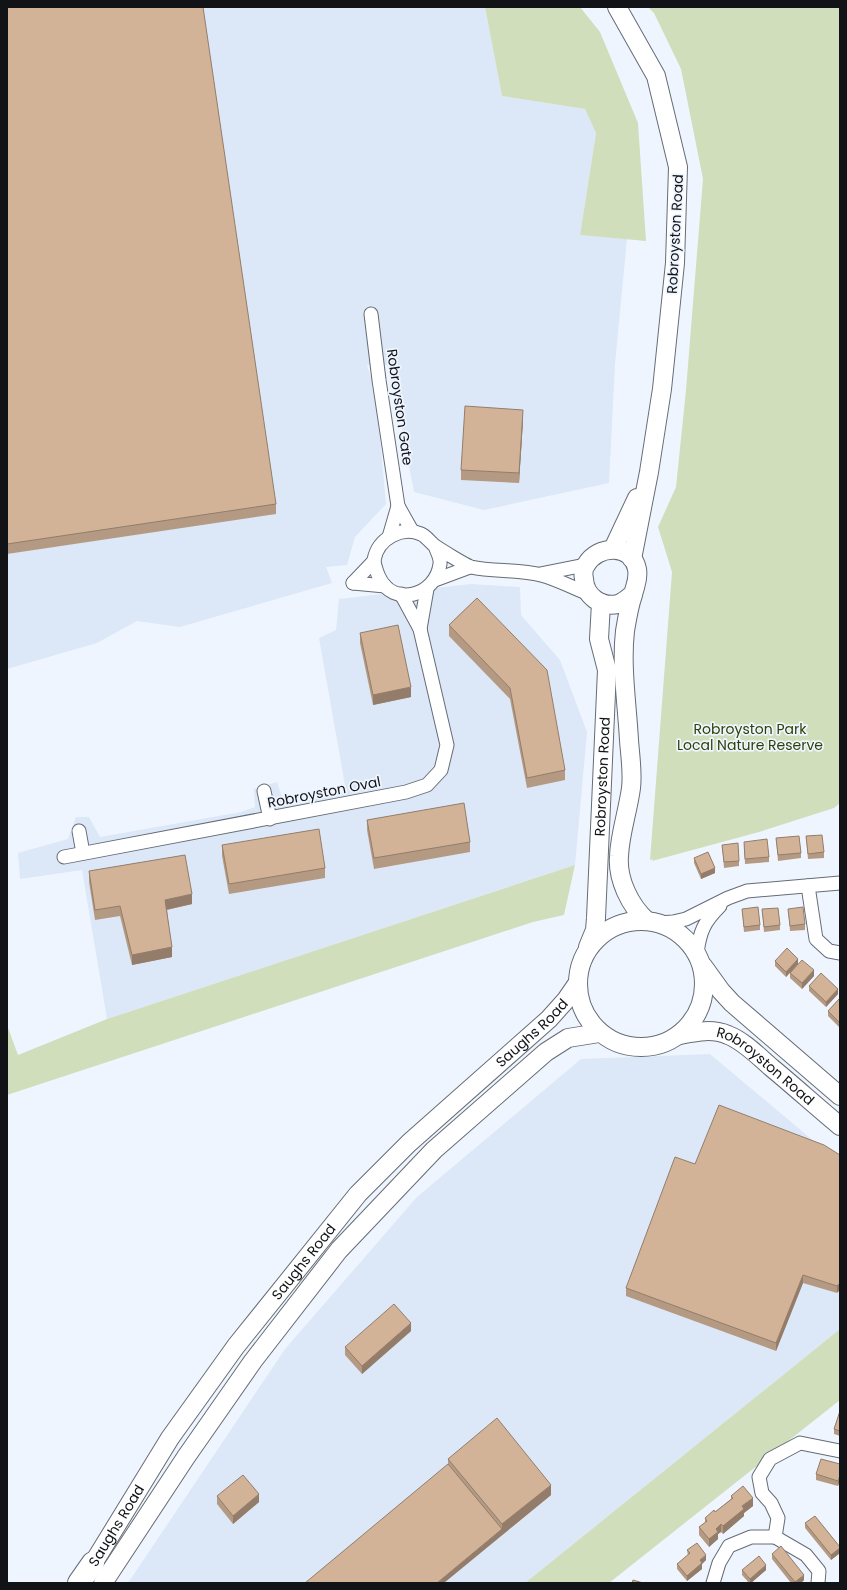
<svg xmlns="http://www.w3.org/2000/svg" width="847" height="1590" viewBox="0 0 847 1590" font-family="Poppins,sans-serif">
	<rect width="100%" height="100%" fill="#eef5ff"/>
	<g fill="#dce8f7">
		<path d="M7 7H485L502 96 585 109 596 132 580 235 627 239 615 364 609 483 484 510 414 492 394 388 400 365H367L376 394 386 504 355 537 347 565 326 567 332 583 180 627 137 621 97 643 7 669Z"/>
		<path d="M471 584 520 587 521 615 560 660 587 732 575 865 107 1019 82 870 20 879 18 853 68 839 76 817H89L100 837 241 812 255 807 254 789 277 782 283 800 294 805 346 791 319 638 336 630 339 599Z"/>
		<path d="M710 1054 840 1163V1329L525 1583H128L285 1349 417 1197 581 1059Z"/>
	</g>
	<g fill="#d1debc">
		<path d="M485 7H580L600 32 638 123 646 241 580 235 596 133 585 109 502 96Z"/>
		<path d="M648 7H840V803L834 808 759 832 652 861 653 859 650 860 672 572 658 527 676 487 686 390 703 179 681 69 654 13Z"/>
		<path d="M575 865 564 915 533 922 7 1095V1025L18 1055 107 1019Z"/>
		<path d="M840 1329V1400L609 1583H525Z"/>
	</g>
	<g fill="none" stroke-linecap="round" stroke-linejoin="round">
		<defs>
			<g id="street">
				<path d="M371 314 379 380 398 506 412 531"/>
				<path d="M389 537 398 506"/>
				<path d="M435 546C437 552 441 558 440 564 436 596 393 608 379 577 377 573 374 564 374 560 378 538 402 526 421 534 426 536 430 542 435 546 441 550 465 565 471 567 493 572 519 569 541 575 557 579 573 588 589 594"/>
				<path d="M540 574 585 565"/>
				<path d="M435 580 470 567"/>
				<path d="M353 583 385 586"/>
				<path d="M353 583 374 561"/>
				<path d="M420 629 427 589"/>
				<path d="M264 791 270 819"/>
				<path d="M79 831 83 853"/>
				<path d="M64 857 406 792 427 785 441 770 447 745 420 629 401 594"/>
				<path d="M808 886 816 939 829 951 840 953"/>
				<path d="M658 923 673 922 686 919 728 898 747 891 840 883"/>
				<path d="M697 953C700 931 704 922 720 906"/>
				<path d="M775 1537 778 1518 771 1503 762 1493 759 1477 770 1459 800 1443 840 1451"/>
				<path d="M713 1583 719 1563 729 1546 751 1537H775L806 1555 819 1571 818 1583"/>
			</g>
			<g id="secondary">
				<path d="M617 7 656 76 678 167 675 263 662 389 649 472 632 559"/>
				<path d="M613 549 637 498"/>
				<path d="M633 594C628 598 624 602 618 604 601 608 585 596 584 579 583 574 583 569 586 565 598 544 632 544 637 569 639 580 635 585 633 595 629 606 627 619 625 631 621 666 627 704 629 740 630 755 633 773 631 788 628 811 620 833 619 856 617 879 630 906 647 921"/>
				<circle cx="641" cy="984" r="63"/>
				<path id="s1" d="M588 947 595 930 596 918 607 670 599 639 601 603"/>
				<path d="M703 966 721 991 732 1003 840 1096"/>
				<path id="s2" d="M679 1035C695 1032 712 1028 728 1035 744 1041 759 1057 772 1068 795 1087 817 1107 840 1126"/>
				<path id="s3" d="M86 1575 170 1438 236 1346 358 1194 409 1143 549 1019 566 1000 577 984"/>
				<path d="M103 1583 186 1457 253 1361 339 1250 434 1150 546 1052 568 1038 599 1033"/>
			</g>
			<path id="highway" d="M79 1583 93 1563"/>
		</defs>
		<use href="#street" stroke="#666c75" stroke-width="15"/>
		<use href="#secondary" stroke="#666c75" stroke-width="20"/>
		<use href="#highway" stroke="#666c75" stroke-width="24"/>
		<use href="#street" stroke="#fff" stroke-width="13"/>
		<use href="#secondary" stroke="#fff" stroke-width="18"/>
		<use href="#highway" stroke="#fff" stroke-width="22"/>
	</g>
	<g fill="#b59a83">
		<path d="M7 7 276 504V514L7 554Z"/>
		<path d="M523 420 519 483 461 480V470Z"/>
		<path d="M477 598 565 770V780L527 788 510 699 449 636V625Z"/>
		<path d="M360 633 411 697 373 705 360 643Z"/>
		<path d="M367 820 470 842V852L374 869 367 830Z"/>
		<path d="M806 836 824 852V858L808 859Z"/>
		<path d="M776 838 801 853V858L778 861Z"/>
		<path d="M744 842 769 857V862L745 864Z"/>
		<path d="M222 845 325 868V878L229 894 222 856Z"/>
		<path d="M722 845 739 861V866L724 868Z"/>
		<path d="M694 858 715 873 701 879 694 863Z"/>
		<path d="M89 871 192 904 167 910 172 957 132 965 120 916 95 920 89 882Z"/>
		<path d="M742 909 760 925V930L744 932Z"/>
		<path d="M762 909 780 925V930L764 932Z"/>
		<path d="M788 909 805 924V930L790 931Z"/>
		<path d="M775 961 798 964 786 977 775 966Z"/>
		<path d="M790 973 814 976 802 989 790 978Z"/>
		<path d="M809 986 838 994 826 1007 809 991Z"/>
		<path d="M840 998V1026L839 1027 828 1016V1011Z"/>
		<path d="M840 1155 837 1293 803 1283 776 1351 626 1296V1288L695 1164Z"/>
		<path d="M411 1331 362 1374 345 1355V1347Z"/>
		<path d="M840 1411V1436L834 1434V1429Z"/>
		<path d="M448 1459 551 1495 502 1535 448 1464Z"/>
		<path d="M840 1464V1480L838 1486 816 1480V1474Z"/>
		<path d="M217 1496 259 1502 233 1524 217 1504Z"/>
		<path d="M731 1496 753 1506 744 1513V1516L723 1534 721 1532 718 1534V1539L709 1547 699 1535V1527L705 1523V1518L715 1512 731 1499Z"/>
		<path d="M805 1523 840 1547V1553L831 1560 805 1528Z"/>
		<path d="M687 1550 706 1560 702 1564V1569L687 1581 677 1569V1564L688 1556Z"/>
		<path d="M772 1554 804 1580 801 1583H791L772 1559Z"/>
		<path d="M840 1554V1561L839 1560V1555Z"/>
		<path d="M742 1570H766L751 1583H749L742 1575Z"/>
	</g>
	<g fill="#937d6a">
		<path d="M523 410V420L519 483V473Z"/>
		<path d="M411 687V697L373 705V695Z"/>
		<path d="M715 868V873L701 879V874Z"/>
		<path d="M192 894V904L165 910V900Z"/>
		<path d="M172 947V957L132 965V955Z"/>
		<path d="M798 959V964L786 977V972Z"/>
		<path d="M814 970V976L802 989V983Z"/>
		<path d="M838 989V994L826 1007V1002Z"/>
		<path d="M803 1275V1283L776 1351V1343Z"/>
		<path d="M840 1283V1290L837 1293V1286Z"/>
		<path d="M411 1323V1331L362 1374V1366Z"/>
		<path d="M840 1475V1480L838 1486V1481Z"/>
		<path d="M551 1485V1495L444 1583H437L502 1529V1524Z"/>
		<path d="M259 1494V1502L233 1524V1516Z"/>
		<path d="M753 1498V1506L744 1513V1516L723 1534V1526L742 1506Z"/>
		<path d="M721 1524V1532L718 1534V1539L709 1547V1539L716 1529Z"/>
		<path d="M840 1548V1553L831 1560V1555Z"/>
		<path d="M706 1555V1560L702 1564V1569L687 1581V1576L700 1560Z"/>
		<path d="M766 1565V1570L751 1583H750V1579Z"/>
		<path d="M804 1575V1580L801 1583H795Z"/>
	</g>
	<g fill="#d2b398" stroke="#937d6a">
		<path d="M7 7H203L276 504 7 544Z"/>
		<path d="M465 406 523 410 519 473 461 470Z"/>
		<path d="M477 598 547 670 565 770 527 778 510 688 449 625Z"/>
		<path d="M398 625 411 687 373 695 360 633Z"/>
		<path d="M464 803 470 842 374 858 367 820Z"/>
		<path d="M319 829 325 868 229 884 222 845Z"/>
		<path d="M822 835 824 852 808 854 806 836Z"/>
		<path d="M799 836 801 853 778 855 776 838Z"/>
		<path d="M767 839 769 857 745 859 744 842Z"/>
		<path d="M738 843 739 861 724 862 722 845Z"/>
		<path d="M708 852 715 868 701 874 694 858Z"/>
		<path d="M185 855 192 894 165 900 172 947 132 955 120 906 95 910 89 871Z"/>
		<path d="M758 907 760 925 744 927 742 909Z"/>
		<path d="M803 907 805 924 790 926 788 909Z"/>
		<path d="M778 908 780 925 764 927 762 909Z"/>
		<path d="M787 948 798 959 786 972 775 961Z"/>
		<path d="M802 960 814 970 802 983 790 973Z"/>
		<path d="M821 973 838 989 826 1002 809 986Z"/>
		<path d="M840 998V1021L839 1022 828 1011Z"/>
		<path d="M719 1105 824 1145 840 1155V1283L837 1286 803 1275 776 1343 626 1288 675 1157 695 1164Z"/>
		<path d="M394 1304 411 1323 362 1366 345 1347Z"/>
		<path d="M840 1411V1431L834 1429Z"/>
		<path d="M497 1418 551 1485 502 1524 448 1459Z"/>
		<path d="M821 1459 840 1464V1475L838 1481 816 1474Z"/>
		<path d="M448 1464 502 1529 437 1583H305Z"/>
		<path d="M243 1475 259 1494 233 1516 217 1496Z"/>
		<path d="M743 1486 753 1498 742 1506 744 1509 723 1526 721 1524 716 1529 718 1532 709 1539 699 1527 707 1521 705 1518 714 1510 715 1512 733 1498 731 1496Z"/>
		<path d="M815 1516 840 1547V1548L831 1555 805 1523Z"/>
		<path d="M697 1543 706 1555 700 1560 702 1563 687 1576 677 1564 690 1553 687 1550Z"/>
		<path d="M781 1546 804 1575 795 1582 772 1554Z"/>
		<path d="M759 1556 766 1565 750 1579 742 1570Z"/>
		<path d="M633 1580 643 1583H632Z"/>
	</g>
	<g text-anchor="middle" dominant-baseline="central" stroke-width="3.5" stroke-linejoin="round" paint-order="stroke">
		<g font-size="14" fill="#111316" stroke="#eef5ff">
			<text transform="translate(675 234) rotate(-87)">Robroyston Road</text>
			<text transform="translate(400 407) rotate(82)">Robroyston Gate</text>
			<text stroke="none"><textPath href="#s1" startOffset="172">Robroyston Road</textPath></text>
			<text transform="translate(324 792) rotate(-11)">Robroyston Oval</text>
			<text stroke="none"><textPath href="#s3" startOffset="706">Saughs Road</textPath></text>
			<text stroke="none"><textPath href="#s2" startOffset="98">Robroyston Road</textPath></text>
			<text stroke="none"><textPath href="#s3" startOffset="382">Saughs Road</textPath></text>
			<text stroke="none"><textPath href="#s3" startOffset="58">Saughs Road</textPath></text>
		</g>
		<g font-size="14" fill="#304005" stroke="#eef5ff">
			<text x="750" y="729">Robroyston Park<tspan x="750" dy="16">Local Nature Reserve</tspan></text>
		</g>
	</g>
	<rect width="847" height="1590" fill="none" stroke="#111316" stroke-width="16"/>
</svg>
